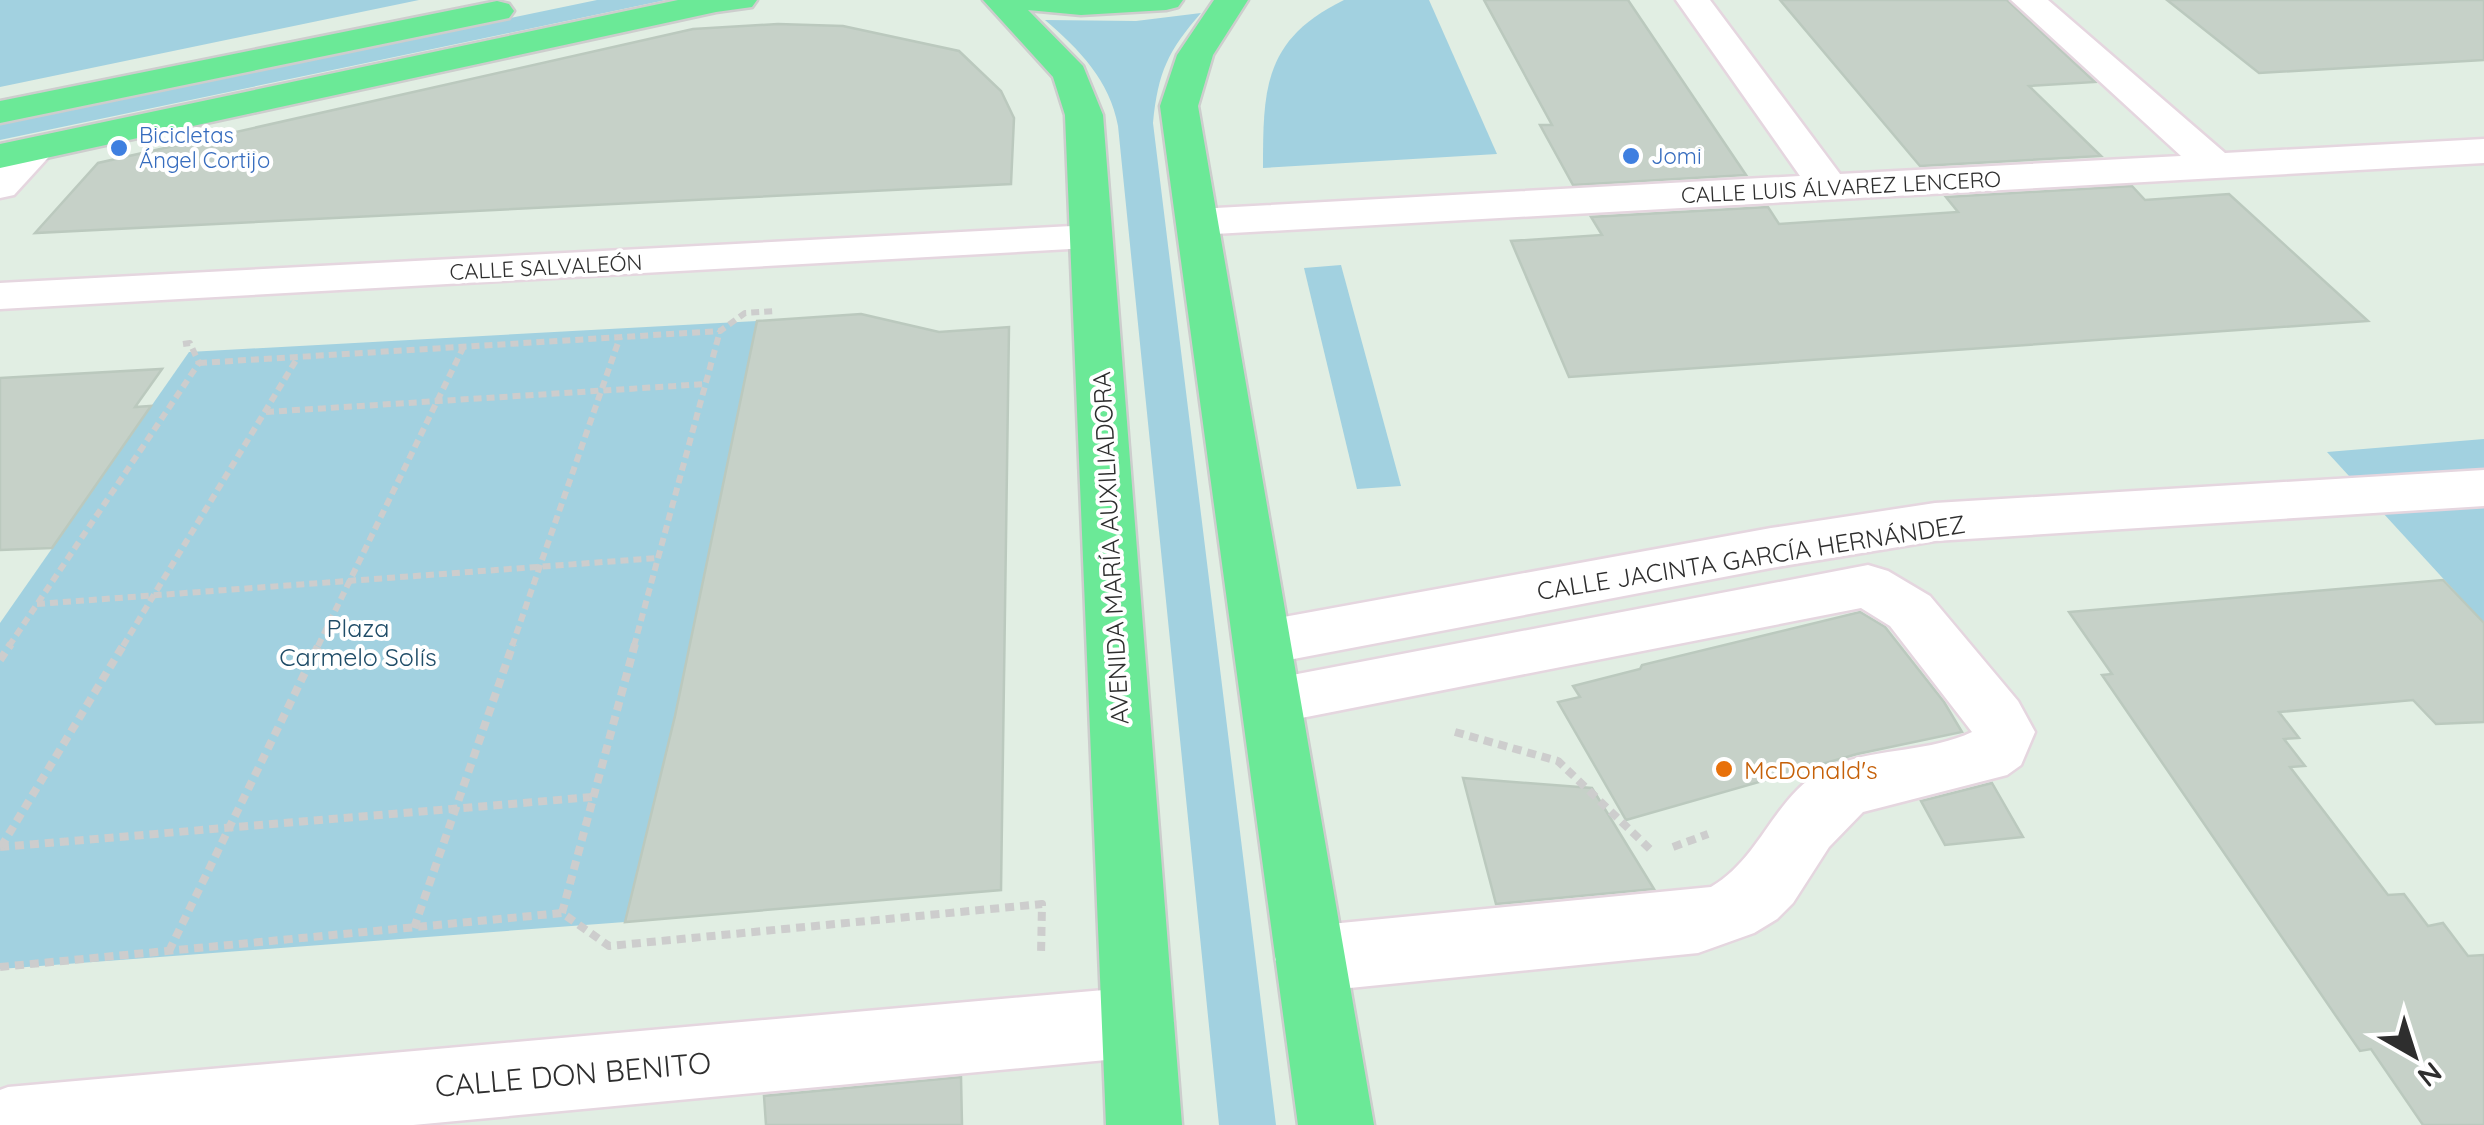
<svg xmlns="http://www.w3.org/2000/svg" width="2484" height="1125" viewBox="0 0 2484 1125" font-family="Quicksand,sans-serif">
	<rect width="100%" height="100%" fill="#e1eee3"/>
	<g fill="#a2d1e0">
		<path d="M0 0H419L0 87Z"/>
		<path d="M597 0H666L0 140V124Z"/>
		<path d="M1344 0H1429L1497 154 1263 168C1263 88 1264 39 1344 0Z"/>
		<path d="M1201 13C1168 51 1158 72 1153 123L1276 1125H1219L1118 126C1110 81 1079 49 1045 20L1136 21Z"/>
		<path d="M1341 265 1401 486 1357 489 1304 268Z"/>
		<path d="M757 321 675 716 625 922 0 969V623L189 352Z"/>
		<path d="M2484 439V623L2327 452Z"/>
	</g>
	<g fill="#c6d1c8" stroke="#bbc9be" stroke-width="2.5">
		<path d="M1484 0H1628L1746 175 1573 185 1540 125H1552Z"/>
		<path d="M1780 0H2007L2095 82 2029 86 2101 156 1920 166Z"/>
		<path d="M2167 0H2484V60L2259 73Z"/>
		<path d="M778 24 843 26 959 51 1001 91 1014 118 1011 184 35 233 98 163 693 29Z"/>
		<path d="M2132 186 2145 200 2229 194 2368 321 1569 377 1511 241 1602 235 1591 217 1768 207 1779 224 1958 212 1946 197Z"/>
		<path d="M861 314 939 332 1009 327 1001 890 625 922 675 716 757 321Z"/>
		<path d="M162 369 135 407 151 406 52 548 0 550V378Z"/>
		<path d="M2443 580 2484 623V722L2436 724 2413 700 2279 712 2299 738 2284 739 2305 766 2290 767 2388 895 2404 894 2428 926 2443 923 2468 956 2484 955V1125H2423L2371 1049 2360 1051 2102 675 2112 674 2069 612Z"/>
		<path d="M1860 612 1885 627 1944 702 1962 732 1857 754 1626 820 1558 702 1580 697 1573 686 1640 669 1642 665Z"/>
		<path d="M1463 778 1592 788 1654 889 1496 904Z"/>
		<path d="M1992 783 2023 837 1945 845 1921 801Z"/>
		<path d="M961 1077 962 1125H766L764 1096Z"/>
	</g>
	<g fill="none" stroke-linecap="round" stroke-linejoin="round">
		<defs>
			<g id="minor">
				<path d="M1676 0H1710L1840 174 2181 156 2011 0H2048L2225 153 2484 139V163L1197 235 1182 231 1176 222 1182 213 1197 209 1800 176Z"/>
				<path d="M36 137 50 141 56 149 14 195 0 198V163L22 141Z"/>
				<path d="M1091 225 1106 229 1112 238 1106 247 0 309V283Z"/>
				<path d="M2484 470V506L1935 541 1771 568 1262 665 1241 659 1233 643 1241 627 1262 621 1771 528 1935 503Z"/>
				<path d="M1868 565 1888 571 1930 596 2018 701 2035 732 2021 765 2007 775 1863 812 1829 847 1793 903 1777 919 1754 933 1698 953 1310 992 1285 982 1275 959 1285 936 1310 926 1711 887C1761 858 1774 797 1822 771 1867 747 1926 754 1972 732L1890 626 1861 608 1271 724 1250 717 1241 700 1250 683Z"/>
				<path d="M1138 987 1164 997 1174 1022 1164 1047 1138 1057 413 1125H0V1090L8 1087Z"/>
			</g>
			<g id="major">
				<path d="M678 0H757L752 7 716 12 0 168V144Z"/>
				<path d="M983 0H1183L1178 7 1166 10 1081 15 1028 10 1083 66 1103 115 1182 1125H1106L1065 115 1053 77Z"/>
				<path d="M1214 0H1248L1213 55 1198 106 1374 1125H1298L1160 106 1177 55Z"/>
				<path d="M497 1 509 4 514 11 509 18 0 123V101Z"/>
			</g>
		</defs>
		<use href="#minor" stroke="#e5d6df" stroke-width="5"/>
		<use href="#major" stroke="#cdcdcd" stroke-width="5"/>
		<g stroke="#cdcdcd" stroke-width="6" stroke-dasharray="8 5" stroke-linecap="butt">
			<path d="M183 344 190 343 199 363"/>
			<path d="M199 363 720 331 745 313 776 311"/>
			<path d="M266 412 706 384"/>
			<path d="M37 604 658 558"/>
			<path d="M9 646 199 363"/>
			<path d="M123 646 298 357"/>
			<path d="M318 646 463 348"/>
			<path d="M512 646 620 337"/>
			<path d="M634 646 720 331"/>
		</g>
		<g stroke="#cdcdcd" stroke-width="8" stroke-dasharray="9 6" stroke-linecap="butt">
			<path d="M0 660 11 644"/>
			<path d="M1455 732 1558 761 1652 851"/>
			<path d="M0 847 593 797"/>
			<path d="M1 847 124 644"/>
			<path d="M1673 847 1708 834"/>
			<path d="M562 913 635 644"/>
			<path d="M414 928 513 644"/>
			<path d="M169 951 319 644"/>
			<path d="M0 967 562 913 609 946 1042 904 1041 956"/>
		</g>
		<use href="#minor" fill="#fff" fill-rule="evenodd"/>
		<use href="#major" fill="#6be997" fill-rule="evenodd"/>
	</g>
	<g fill="#3f7fe0" stroke="#fff" stroke-width="4">
		<circle cx="119" cy="148" r="10"/>
		<circle cx="1631" cy="156" r="10"/>
	</g>
	<circle fill="#e8710a" stroke="#fff" stroke-width="4" cx="1724" cy="769" r="10"/>
	<g text-anchor="middle" dominant-baseline="central" stroke-width="8" stroke-linejoin="round" paint-order="stroke">
		<g font-size="22" fill="#366cbe" stroke="#fff" text-anchor="start">
			<text x="139" y="135">Bicicletas<tspan x="139" dy="25">Ángel Cortijo</tspan></text>
			<text x="1651" y="156">Jomi</text>
		</g>
		<g font-size="22" fill="#2e2e2e" stroke="#fff">
			<text transform="translate(1841 187) rotate(-3)">CALLE LUIS ÁLVAREZ LENCERO</text>
			<text transform="translate(546 267) rotate(-3)">CALLE SALVALEÓN</text>
		</g>
		<g font-size="25" fill="#2e2e2e" stroke="#fff">
			<text transform="translate(1110 548) rotate(-93)">AVENIDA MARÍA AUXILIADORA</text>
			<text transform="translate(1751 557) rotate(-9)">CALLE JACINTA GARCÍA HERNÁNDEZ</text>
		</g>
		<g font-size="25" fill="#204d68" stroke="#fff">
			<text x="358" y="627">Plaza<tspan x="358" dy="29">Carmelo Solís</tspan></text>
		</g>
		<g font-size="25" fill="#c56008" stroke="#fff" text-anchor="start">
			<text x="1744" y="769">McDonald's</text>
		</g>
		<g font-size="30" fill="#2e2e2e" stroke="#fff">
			<text transform="translate(573 1074) rotate(-5)">CALLE DON BENITO</text>
		</g>
	</g>
	<g transform="translate(2414 1055) rotate(141)" stroke="#ffffff" stroke-width="8" paint-order="stroke">
	<path d="M0-8L18 38L0 25L-18 38Z" fill="#2e2e2e"/>
	<text y="-15" font-size="28" font-weight="bold" text-anchor="middle" fill="#2e2e2e">N</text>
	</g>
</svg>
